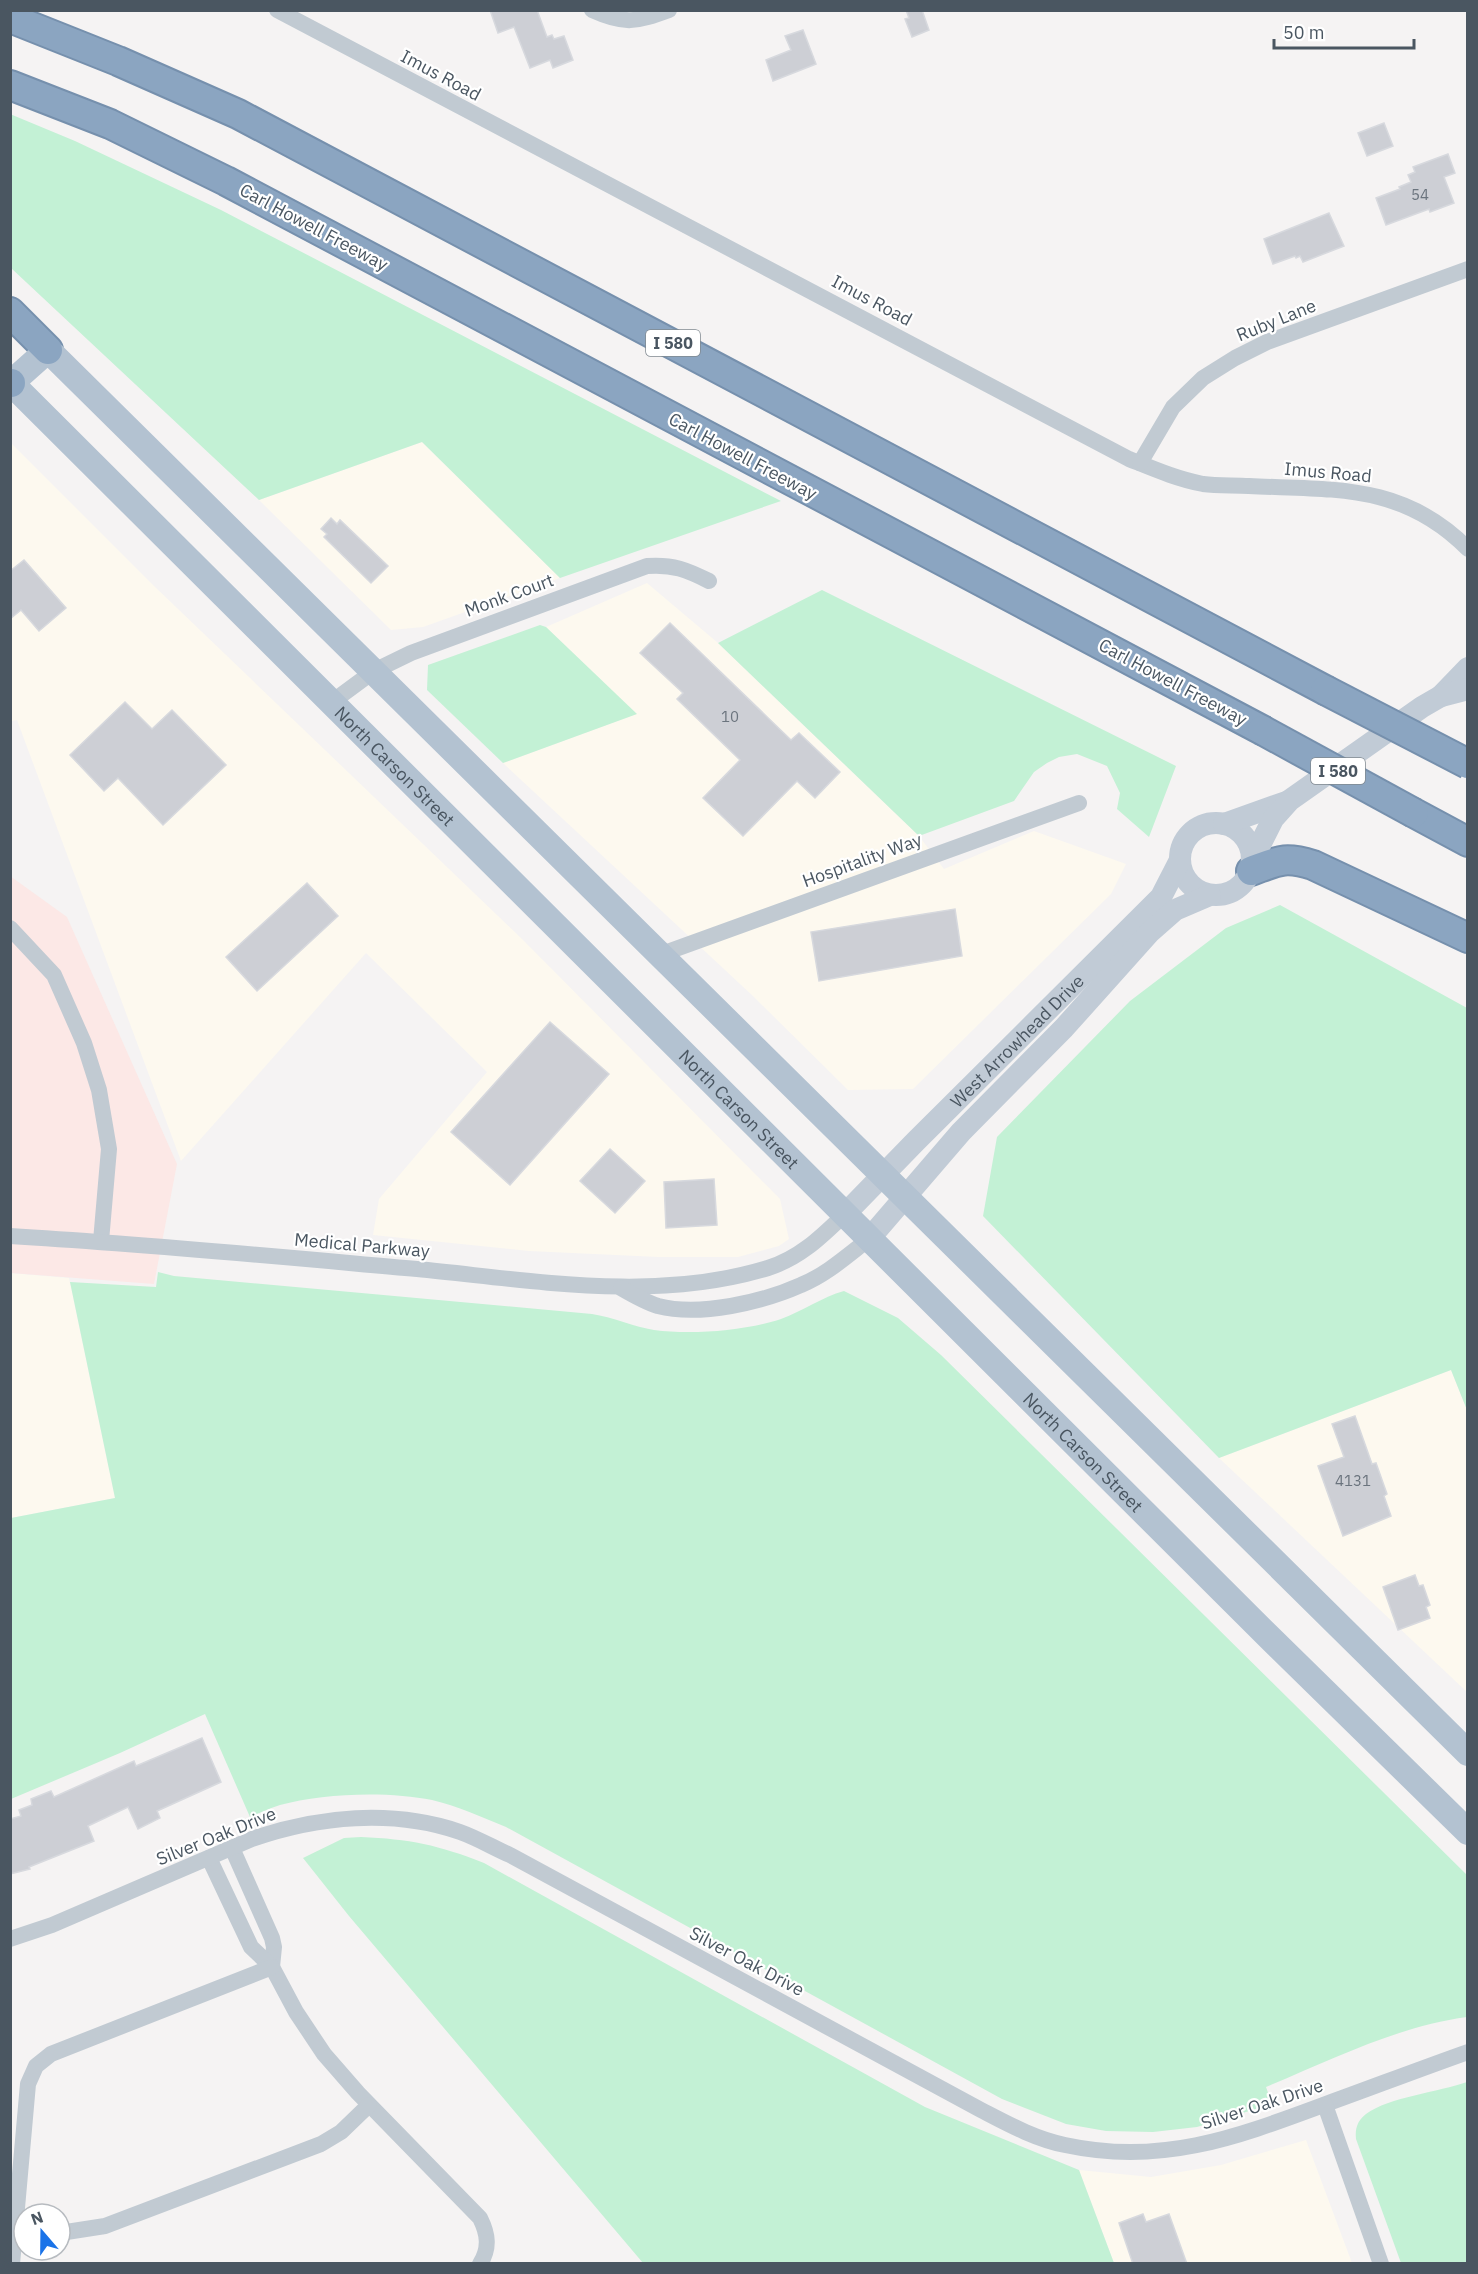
<svg xmlns="http://www.w3.org/2000/svg" width="1478" height="2274" viewBox="0 0 1478 2274" font-family="'IBM Plex Sans',sans-serif">
	<rect width="100%" height="100%" fill="#f5f3f3"/>
	<g fill="#fdf9ef">
		<path d="M10 442 153 585 522 939 780 1199 789 1239 779 1246 738 1257H659L529 1251 373 1235 379 1199 487 1072 366 953 181 1161 17 720 11 721Z"/>
		<path d="M422 442 560 578 423 627 391 630 259 500Z"/>
		<path d="M647 583 718 643 919 836 944 869 1034 831 1126 864 1111 894 913 1089 848 1090 754 997 503 763 636 714 546 627Z"/>
		<path d="M10 1273 69 1278 115 1498 11 1518Z"/>
		<path d="M1451 1370 1467 1410V1692L1219 1458Z"/>
		<path d="M1306 2140 1352 2263H1114L1079 2170 1151 2177 1221 2165Z"/>
	</g>
	<path fill="#fce8e6" d="M10 876 67 917 177 1164 154 1284 11 1273Z"/>
	<g fill="#c3f1d5">
		<path d="M10 114 75 141 221 210 781 501 560 578 422 442 259 500 11 268Z"/>
		<path d="M822 590 1176 766 1149 837 1117 809 1120 793 1107 766 1077 754 1059 757 1047 763 1034 772 1014 801 919 836 718 643Z"/>
		<path d="M540 625 546 627 637 714 503 763 427 690 428 665Z"/>
		<path d="M1280 905 1467 1008V1410L1451 1370 1219 1458 983 1216 997 1137 1130 1001 1226 928Z"/>
		<path d="M158 1272 174 1276 592 1314C612 1317 635 1327 654 1330 691 1335 745 1331 781 1319 803 1311 822 1297 844 1291L898 1318 941 1355 1467 1875V2017C1398 2026 1331 2060 1266 2087L1272 2104 1197 2127 1153 2132 1106 2131 1066 2124 1002 2099 506 1827C482 1817 457 1806 432 1800 389 1791 322 1793 280 1805 270 1808 260 1813 250 1817L205 1714 120 1753 11 1799V1518L115 1498 70 1282 156 1287Z"/>
		<path d="M361 1837C409 1839 439 1845 484 1863L925 2107 1079 2170 1114 2263H643L349 1916 303 1858 344 1838Z"/>
		<path d="M1467 2082V2263H1401L1356 2139C1355 2129 1357 2121 1366 2114 1389 2097 1439 2092 1467 2082Z"/>
	</g>
	<g fill="#cdcfd5" stroke="#d7d9de" stroke-width="1.5">
		<path d="M490 10H537L547 37 552 35 554 39 564 36 573 60 553 68 550 60 530 68 514 27 498 33Z"/>
		<path d="M906 10H922L929 30 912 37 905 19 909 18Z"/>
		<path d="M803 30 816 64 773 81 766 60 791 50 785 36Z"/>
		<path d="M1384 123 1393 146 1367 156 1358 133Z"/>
		<path d="M1448 154 1455 173 1444 177 1454 203 1430 212 1429 209 1386 225 1376 198 1400 189 1399 187 1411 182 1408 175 1415 172 1413 167Z"/>
		<path d="M1329 213 1344 246 1303 262 1300 256 1296 258 1295 256 1273 264 1264 239Z"/>
		<path d="M331 518 337 524 340 520 388 566 371 583 324 537 327 534 321 529Z"/>
		<path d="M24 560 66 608 39 631 21 610 10 619V571Z"/>
		<path d="M670 623 791 740 799 733 840 772 815 798 797 781 743 836 703 798 740 760 677 699 683 693 640 653Z"/>
		<path d="M125 702 152 729 172 710 226 765 163 825 118 778 104 791 70 755Z"/>
		<path d="M307 883 338 916 257 991 226 957Z"/>
		<path d="M955 909 962 956 819 981 811 932Z"/>
		<path d="M550 1022 609 1074 510 1185 451 1132Z"/>
		<path d="M610 1149 645 1181 615 1213 580 1181Z"/>
		<path d="M714 1179 717 1225 666 1228 664 1182Z"/>
		<path d="M1355 1416 1372 1464 1376 1463 1387 1494 1384 1496 1391 1516 1343 1536 1318 1466 1344 1457 1332 1424Z"/>
		<path d="M1415 1575 1419 1586 1423 1585 1430 1605 1426 1607 1430 1618 1398 1630 1383 1587Z"/>
		<path d="M202 1738 221 1782 157 1811 160 1818 138 1829 128 1807 88 1826 94 1841 29 1867 30 1869 10 1874V1819L21 1816 19 1810 32 1805 31 1799 51 1791 54 1797 134 1761 136 1766Z"/>
		<path d="M1143 2214 1146 2222 1169 2214 1187 2264H1133L1119 2223Z"/>
	</g>
	<g fill="none" stroke-linecap="round" stroke-linejoin="round">
		<defs>
			<g id="highway">
				<path d="M10 18 118 61 238 114 1325 690"/>
				<path d="M10 85 110 124 226 181 1262 730"/>
				<path d="M10 312 48 350"/>
				<path d="M10 383H11"/>
				<path d="M1414 813 1468 842"/>
				<path d="M1251 871C1278 861 1284 856 1313 865L1468 938"/>
			</g>
		</defs>
		<use href="#highway" stroke="#7690ad" stroke-width="32"/>
		<g stroke="#c1cad2" stroke-width="16">
			<path d="M277 10 1129 459C1154 469 1177 479 1203 484 1218 486 1234 485 1249 486 1334 490 1403 483 1468 549"/>
			<path d="M592 10C625 25 636 22 669 10"/>
			<path d="M1140 463 1173 407 1203 378 1235 358 1267 342 1468 269"/>
			<path d="M332 702 374 671 411 653 647 566C673 564 687 570 709 581"/>
			<path d="M10 928 54 975 84 1043 99 1090 109 1149 101 1241"/>
			<path d="M659 955 1079 803"/>
			<path d="M10 1236C146 1244 282 1257 417 1269 532 1280 654 1303 768 1268 800 1258 821 1237 845 1214"/>
			<path d="M621 1288C633 1295 645 1302 658 1306 700 1317 763 1302 801 1285 826 1275 848 1255 869 1239"/>
			<path d="M232 1848 272 1938 274 1947 272 1967"/>
			<path d="M209 1858 251 1947 272 1967 296 2012 324 2054 358 2093 480 2218C488 2234 490 2248 480 2264"/>
			<path d="M10 1939 52 1925 252 1839C318 1816 393 1809 460 1832 477 1838 494 1848 510 1855L981 2110C1008 2124 1035 2139 1065 2145 1162 2166 1237 2137 1326 2104 1373 2087 1420 2069 1468 2052"/>
			<path d="M1325 2105 1381 2264"/>
			<path d="M60 2233 105 2226 321 2144 341 2132 369 2105"/>
			<path d="M12 2264 28 2084 36 2066 51 2054 272 1967"/>
		</g>
		<g stroke="#c1cbd6" stroke-width="22">
			<path d="M1441 696 1468 668"/>
			<circle cx="1216" cy="859" r="36"/>
			<path d="M1224 824 1286 802"/>
			<path d="M1253 859 1273 819 1290 800 1422 707 1441 696 1468 689"/>
			<path id="s1" d="M845 1214 916 1141 1161 897 1180 860"/>
			<path d="M869 1239 961 1132 1064 1028 1150 932 1175 910 1210 895"/>
		</g>
		<path stroke="#b3c2d1" stroke-width="26" id="s2" d="M1468 1753 48 350 11 383 1269 1637 1468 1832"/>
		<use href="#highway" stroke="#8ba5c1" stroke-width="28"/>
		<defs>
			<g id="highway-bridge">
				<path d="M1325 690 1468 764"/>
				<path d="M1262 730 1414 813"/>
			</g>
		</defs>
		<use href="#highway-bridge" stroke="#7690ad" stroke-width="32" stroke-linecap="butt"/>
		<use href="#highway-bridge" stroke="#8ba5c1" stroke-width="28"/>
	</g>
	<g text-anchor="middle" dominant-baseline="central" stroke-width="4.5" stroke-linejoin="round" paint-order="stroke">
		<g font-size="15" fill="#6b747e">
			<text x="1420" y="194">54</text>
			<text x="730" y="716">10</text>
			<text x="1353" y="1480">4131</text>
		</g>
		<g fill="#fff" stroke="#808990" stroke-width="1.5">
			<rect x="646" y="330" width="54" height="26" rx="4.5"/>
			<rect x="1311" y="758" width="54" height="26" rx="4.5"/>
		</g>
		<g font-size="16" font-weight="bold" fill="#4a5661">
			<text x="673" y="343">I 580</text>
			<text x="1338" y="771">I 580</text>
		</g>
		<g font-size="18" fill="#4a5661" stroke="#fff">
			<text transform="translate(441 75) rotate(28)">Imus Road</text>
			<text transform="translate(314 227) rotate(28)">Carl Howell Freeway</text>
			<text transform="translate(872 300) rotate(28)">Imus Road</text>
			<text transform="translate(1276 320) rotate(-22)">Ruby Lane</text>
			<text transform="translate(743 456) rotate(28)">Carl Howell Freeway</text>
			<text transform="translate(1328 472) rotate(5)">Imus Road</text>
			<text transform="translate(509 595) rotate(-20)">Monk Court</text>
			<text transform="translate(1173 682) rotate(28)">Carl Howell Freeway</text>
			<text stroke="none"><textPath href="#s2" startOffset="2588">North Carson Street</textPath></text>
			<text transform="translate(862 860) rotate(-20)">Hospitality Way</text>
			<text stroke="none"><textPath href="#s1" startOffset="244">West Arrowhead Drive</textPath></text>
			<text stroke="none"><textPath href="#s2" startOffset="3074">North Carson Street</textPath></text>
			<text transform="translate(362 1245) rotate(5)">Medical Parkway</text>
			<text stroke="none"><textPath href="#s2" startOffset="3560">North Carson Street</textPath></text>
			<text transform="translate(216 1836) rotate(-22)">Silver Oak Drive</text>
			<text transform="translate(747 1961) rotate(28)">Silver Oak Drive</text>
			<text transform="translate(1262 2104) rotate(-18)">Silver Oak Drive</text>
		</g>
	</g>
	<rect width="1478" height="2274" fill="none" stroke="#4a5661" stroke-width="24"/>
	<g transform="translate(42 2232) rotate(340)"><circle r="28" fill="#ffffff" stroke="#b7bbc0" stroke-width="1.5"/>
	<path d="M0-4.5L10 22L0 15L-10 22Z" fill="#1a73e8"/>
	<text y="-9" font-size="16" font-weight="bold" text-anchor="middle" fill="#4a5661">N</text>
	</g>
	<path d="M1274 39v9h140v-9" fill="none" stroke="#4a5661" stroke-width="3"/>
	<text x="1283" y="39" font-size="18" fill="#4a5661" stroke="#ffffff" stroke-width="4.5" paint-order="stroke">50 m</text>
</svg>
